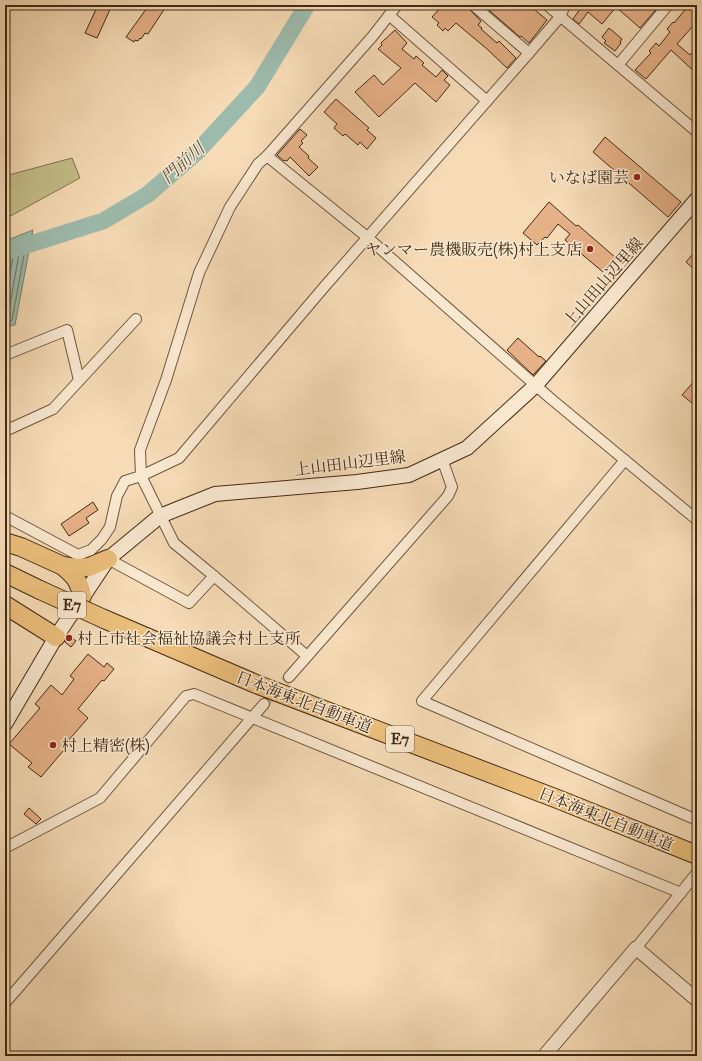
<svg xmlns="http://www.w3.org/2000/svg" width="702" height="1061" viewBox="0 0 702 1061" font-family="'IM FELL Great Primer','Noto Serif JP',serif">
	<rect width="100%" height="100%" fill="#f6dbb6"/>
	<filter id="stains"><feTurbulence type="fractalNoise" baseFrequency=".005" numOctaves="4"/><feColorMatrix values="0 0 0 0 .2 0 0 0 0 .09 0 0 0 0 .02 0 0 0 .5 -.17"/></filter>
	<radialGradient id="worn" r=".72"><stop offset=".6" stop-color="#630" stop-opacity="0"/><stop offset="1" stop-color="#630" stop-opacity=".3"/></radialGradient>
	<path fill="#c3be89" stroke="#82744e" d="M72 158 80 178 5 219V176Z"/>
	<path fill="#9dbbad" stroke="#78816f" d="M33 230 15 325 5 327V241Z"/>
	<g fill="none" stroke-linecap="round" stroke-linejoin="round">
		<g stroke="#6f7260" stroke-width="1">
			<path d="M5 245 24 238 27 239 12 320 5 323"/>
			<path d="M5 250 18 246 20 248 8 316 5 318"/>
			<path d="M5 256 11 255 13 257 5 298"/>
		</g>
		<path stroke="#9dbbad" stroke-width="17" d="M5 252 103 221 147 195 197 152 257 87 307 5"/>
	</g>
	<g fill="#e7b188" stroke="#412a13">
		<path d="M98 5H112L97 38 85 33Z"/>
		<path d="M149 5H167L148 34 145 33 141 39 140 38 138 41 135 40 134 42 126 37Z"/>
		<path d="M443 5H465L481 21 478 25 482 28 481 29 497 43 499 41 516 58 507 68 487 49 456 23 448 31 445 28 443 31 437 25 439 23 432 17Z"/>
		<path d="M483 5H529L547 20 529 43 521 36 520 37Z"/>
		<path d="M575 5H660L640 28 616 7 602 24 588 12 579 24 573 19 580 9Z"/>
		<path d="M689 5H697V31L692 27 677 44 690 55 697 47V74L671 50 646 79 635 70 651 53 649 51 656 43 659 46 670 32 667 29 673 22 674 23Z"/>
		<path d="M609 28 622 39 620 42 621 43 615 51 604 43 606 41 602 37Z"/>
		<path d="M395 30 407 43 402 49 414 59 416 56 424 63 422 65 436 77 442 70 448 76 444 80 450 85 436 102 415 83 379 117 355 92 374 75 383 85 401 68 378 49 382 45 381 43Z"/>
		<path d="M336 99 369 128 367 130 376 138 367 149 360 142 358 145 345 134 343 136 334 128 337 124 324 112Z"/>
		<path d="M300 129 307 135 301 141 303 143 299 147 309 156 308 158 318 167 309 176 290 157 287 161 285 160 284 161 277 155Z"/>
		<path d="M605 137 681 202 668 217 593 152Z"/>
		<path d="M549 202 576 226 578 225 616 258 603 272 565 240 570 234 558 224 547 238 545 237 537 245 523 233Z"/>
		<path d="M692 255 697 260V272L686 262Z"/>
		<path d="M518 338 539 357 540 356 546 361 533 375 507 350Z"/>
		<path d="M697 378V407L682 395Z"/>
		<path d="M93 502 98 510 86 518 89 523 69 536 61 524Z"/>
		<path d="M68 635 76 641 71 647 65 642Z"/>
		<path d="M88 654 104 667 107 663 114 669 104 681 102 680 78 709 88 718 67 742 69 744 41 777 28 767 32 763 9 744 40 708 35 704 51 685 62 695 74 679 70 676Z"/>
		<path d="M29 808 41 819 36 824 24 814Z"/>
	</g>
	<g fill="none" stroke-linecap="round" stroke-linejoin="round">
		<path stroke="#d2b895" stroke-width="10" stroke-dasharray="10 5" stroke-linecap="butt" d="M264 704 289 677"/>
		<defs>
			<g id="minor">
				<path d="M473 5 529 53"/>
				<path d="M547 5 697 132"/>
				<path d="M389 15 487 101"/>
				<path d="M618 65 668 5"/>
				<path d="M267 156 367 237 550 398 697 520"/>
				<path d="M5 355 67 330 79 380"/>
				<path d="M5 431 53 409 136 319"/>
				<path d="M625 460 422 701 697 820"/>
				<path d="M5 516 78 555 91 550 102 539 110 527 117 496 125 481 141 476 179 458 325 286 529 53 560 17 565 5"/>
				<path d="M108 559 189 603 214 576"/>
				<path d="M307 656 214 576 174 543 141 476 140 450 166 380 199 273 230 207 258 164 267 156 372 37 397 5"/>
				<path d="M289 677 448 496 452 487 442 459"/>
				<path d="M5 848 100 798 186 696 194 694 681 893"/>
				<path d="M636 948 696 874"/>
				<path d="M5 1003 264 704"/>
			</g>
			<path id="tertiary" d="M544 1056 636 948 697 1000"/>
			<path id="secondary" d="M5 724 56 637 108 559 160 516 215 494 357 482 409 475 467 448 536 385 697 199"/>
			<g id="motorway">
				<path d="M5 542 21 547 63 566 76 568 89 567 108 559"/>
				<path d="M63 566C75 576 79 581 82 596"/>
				<path d="M5 573 40 590"/>
				<path d="M5 605 56 637"/>
				<path d="M104 619 256 684 560 800 697 855"/>
			</g>
		</defs>
		<use href="#minor" stroke="#6e563c" stroke-width="12"/>
		<use href="#tertiary" stroke="#6e563c" stroke-width="15"/>
		<use href="#secondary" stroke="#412a13" stroke-width="16"/>
		<use href="#motorway" stroke="#412a13" stroke-width="20"/>
		<use href="#minor" stroke="#f9e8d0" stroke-width="10"/>
		<use href="#tertiary" stroke="#f9e8d0" stroke-width="13"/>
		<use href="#secondary" stroke="#f9e8d0" stroke-width="14"/>
		<use href="#motorway" stroke="#ebbe7b" stroke-width="18"/>
		<defs>
			<path id="motorway-bridge" d="M40 590 104 619"/>
		</defs>
		<use href="#motorway-bridge" stroke="#412a13" stroke-width="20" stroke-linecap="butt"/>
		<use href="#motorway-bridge" stroke="#ebbe7b" stroke-width="18"/>
	</g>
	<g fill="#8f2418" stroke="#f9e8d0" stroke-width="1.5">
		<circle cx="637" cy="177" r="4"/>
		<circle cx="590" cy="249" r="4"/>
		<circle cx="69" cy="638" r="4"/>
		<circle cx="53" cy="745" r="4"/>
	</g>
	<g text-anchor="middle" dominant-baseline="central" stroke-width="3" stroke-linejoin="round" paint-order="stroke">
		<g fill="#f9e8d0" stroke="#78634c" stroke-width="1">
			<rect x="58" y="592" width="28" height="26" rx="3"/>
			<rect x="386" y="726" width="28" height="26" rx="3"/>
		</g>
		<g font-size="15" font-weight="bold" fill="#412a13">
			<text x="72" y="605">E7</text>
			<text x="400" y="739">E7</text>
		</g>
		<g font-size="16" fill="#412a13" stroke="#f9e8d0" text-anchor="end">
			<text x="629" y="177">いなば園芸</text>
			<text x="582" y="249">ヤンマー農機販売(株)村上支店</text>
			<text x="77" y="638" text-anchor="start">村上市社会福祉協議会村上支所</text>
			<text x="61" y="745" text-anchor="start">村上精密(株)</text>
		</g>
		<g font-size="16" fill="#412a13" stroke="#f9e8d0">
			<text transform="translate(603 282) rotate(-49)">上山田山辺里線</text>
			<text transform="translate(350 463) rotate(-7)">上山田山辺里線</text>
			<text transform="translate(304 702) rotate(21)">日本海東北自動車道</text>
			<text transform="translate(606 819) rotate(22)">日本海東北自動車道</text>
		</g>
		<g font-size="17" font-style="italic" fill="#584e3a" stroke="#f9e8d0">
			<text transform="translate(183 163) rotate(-42)">門前川</text>
		</g>
	</g>
	<rect width="702" height="1061" fill="none" stroke="#f6dbb6" stroke-width="20"/>
	<rect x="6" y="6" width="690" height="1049" fill="none" stroke="#412a13" stroke-width="2"/>
	<rect x="10" y="10" width="682" height="1041" fill="none" stroke="#412a13"/>
	<rect width="100%" height="100%" filter="url(#stains)"/>
	<rect width="100%" height="100%" fill="url(#worn)"/>
</svg>
